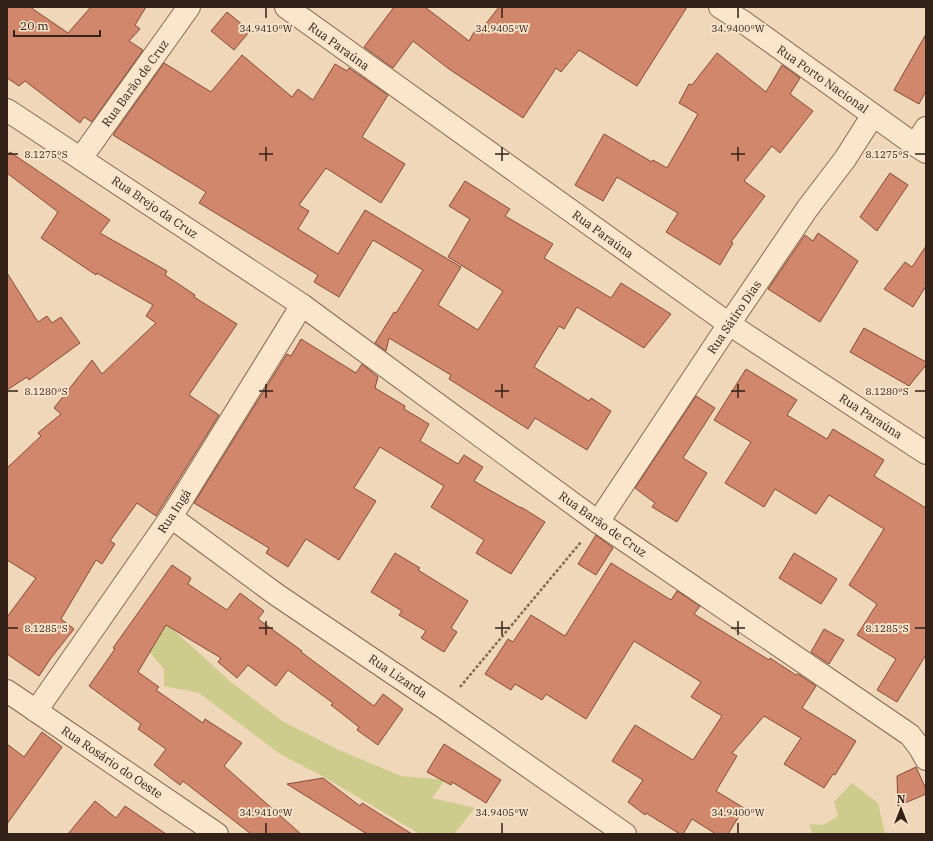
<svg xmlns="http://www.w3.org/2000/svg" width="933" height="841" viewBox="0 0 933 841" font-family="'IBM Plex Serif',serif">
	<rect width="100%" height="100%" fill="#f0d7b9"/>
	<g fill="#cecc8d">
		<path d="M167 624 231 682 282 721 339 750 401 776 445 780 432 798 475 808 454 834H420L324 777 280 754 199 693 164 686V669L147 649Z"/>
		<path d="M852 783 878 803 885 834H813L809 824 823 825 838 816 834 802Z"/>
	</g>
	<g fill="#d0876c" stroke="#874c38">
		<path d="M7 7H30L68 33 91 7H146L135 25 140 29 129 41 143 50 92 122 84 117 80 123 25 81 19 86 7 78Z"/>
		<path d="M394 7H425L469 41 477 27 481 30 499 7H687L637 86 579 50 561 72 556 68 523 118 449 69 413 41 393 68 364 47Z"/>
		<path d="M227 12 250 31 234 50 211 31Z"/>
		<path d="M926 34V91L919 104 894 90Z"/>
		<path d="M717 53 766 92 782 65 800 78 790 94 813 111 780 153 772 146 744 181 765 196 731 242 733 243 720 265 666 232 678 213 617 177 603 201 575 185 604 134 652 162 653 160 667 168 698 114 679 103 689 84 692 85Z"/>
		<path d="M242 55 292 97 298 89 313 100 335 64 347 71 349 68 388 95 362 137 405 164 381 203 326 168 299 205 309 211 298 229 338 254 365 210 461 267 438 305 478 330 503 291 448 257 470 219 449 206 465 181 510 209 505 216 553 244 544 258 611 298 621 283 671 314 644 348 577 307 564 329 559 326 534 367 589 401 591 398 611 411 587 450 535 418 528 429 449 379 451 375 389 338 386 351 375 343 394 312 396 313 423 270 373 240 339 297 314 282 318 275 199 203 206 192 113 135 164 63 211 92Z"/>
		<path d="M10 152 110 220 100 233 167 271 165 275 195 295 194 297 237 324 189 395 219 415 156 516 137 503 110 541 115 544 102 564 96 560 61 619 74 629 51 658 39 676 7 654V617L36 578 7 560V468L41 436 38 433 61 414 54 408 92 360 102 374 156 323 146 316 153 305 97 273 96 275 41 238 58 212 7 173V156Z"/>
		<path d="M890 173 908 185 877 231 860 217Z"/>
		<path d="M818 233 858 261 820 322 768 289 805 235 813 241Z"/>
		<path d="M926 246V286L913 307 884 289 905 262 912 267Z"/>
		<path d="M7 273 38 322 47 316 52 323 61 317 80 343 29 380 27 377 7 390Z"/>
		<path d="M864 328 926 362V365L909 386 850 352Z"/>
		<path d="M301 339 356 373 362 364 378 377 375 388 405 406 404 409 429 424 420 441 458 464 464 455 483 467 474 481 521 508V507L545 522 511 574 476 553 484 540 431 507 444 486 380 447 354 488 376 501 339 560 306 539 288 567 266 553 269 548 194 503 287 354 291 356Z"/>
		<path d="M746 369 797 400 787 415 827 439 833 429 884 460 874 476 926 508V655L897 702 877 690 896 659 857 635 877 604 849 585 884 529 829 495 816 514 775 489 764 507 725 483 751 442 714 420Z"/>
		<path d="M696 396 715 408 683 458 707 473 677 522 652 507 655 503 635 488Z"/>
		<path d="M596 535 613 548 596 575 578 564Z"/>
		<path d="M395 553 420 568 418 570 468 601 451 628 457 632 444 652 421 638 426 631 399 615 402 611 371 592Z"/>
		<path d="M794 553 837 579 821 604 779 578Z"/>
		<path d="M611 563 671 600 677 591 700 606 694 614 769 660 770 658 796 675 798 674 816 686 802 708 856 741 835 775 833 774 824 788 784 764 801 738 764 716 732 753 737 756 716 791 744 808 728 834H716L692 819 683 834H680L646 813 645 815 628 802 643 780 612 761 635 725 693 760 722 716 691 697 701 682 634 641 586 719 546 694 542 700 515 684 511 690 485 674 508 639 513 642 531 615 565 636Z"/>
		<path d="M172 565 191 578 188 584 227 610 240 593 264 611 258 619 302 651 301 652 374 706 383 694 403 709 378 745 357 730 359 727 331 705 333 703 288 670 276 686 248 665 237 678 218 662 221 658 166 625 138 672 159 687 156 690 203 723 205 719 242 743 224 766 301 834H251L183 781 180 785 154 765 166 749 138 729 141 724 89 686 115 649 113 648Z"/>
		<path d="M824 629 844 640 829 664 811 652Z"/>
		<path d="M42 732 62 747 7 824V744L24 757Z"/>
		<path d="M444 744 501 780 486 803 452 782 451 785 427 772Z"/>
		<path d="M916 767 926 789V794L898 806 897 776Z"/>
		<path d="M323 778 360 806 362 803 412 834H367L287 784Z"/>
		<path d="M95 801 116 818 125 806 166 834H68Z"/>
	</g>
	<g fill="none" stroke-linecap="round" stroke-linejoin="round">
		<defs>
			<g id="minor">
				<path d="M286 7 729 324 926 453"/>
				<path d="M720 7 742 21 915 145 926 152"/>
				<path d="M7 110 302 305 598 522 910 735 920 748 926 759"/>
				<path d="M915 145 926 128"/>
				<path d="M81 158 189 7"/>
				<path d="M171 517 277 595 443 707 625 834"/>
				<path d="M598 522 729 324 807 209 845 159 873 115"/>
				<path d="M7 691 217 834"/>
				<path d="M36 711 171 517 302 305"/>
			</g>
		</defs>
		<use href="#minor" stroke="#876753" stroke-width="24"/>
		<path stroke="#876753" stroke-width="2.5" stroke-dasharray="3 2" stroke-linecap="butt" d="M460 687 581 542"/>
		<use href="#minor" stroke="#fbe6cc" stroke-width="22"/>
	</g>
	<path fill="none" stroke="#342219" stroke-width="1.5" d="M266 8V18M502 8V18M738 8V18M266 147V161M502 147V161M738 147V161M8 154H18M259 154H273M495 154H509M731 154H745M915 154H925M266 384V398M502 384V398M738 384V398M8 391H18M259 391H273M495 391H509M731 391H745M915 391H925M266 621V635M502 621V635M738 621V635M8 628H18M259 628H273M495 628H509M731 628H745M915 628H925M266 823V833M502 823V833M738 823V833"/>
	<g text-anchor="middle" dominant-baseline="central" stroke-width="4" stroke-linejoin="round" paint-order="stroke">
		<g font-size="12" fill="#342219" stroke="#f7e3c9">
			<text transform="translate(339 46) rotate(36)">Rua Paraúna</text>
			<text transform="translate(823 79) rotate(35)">Rua Porto Nacional</text>
			<text transform="translate(135 83) rotate(-54)">Rua Barão de Cruz</text>
			<text transform="translate(155 207) rotate(34)">Rua Brejo da Cruz</text>
			<text transform="translate(603 234) rotate(36)">Rua Paraúna</text>
			<text transform="translate(734 317) rotate(-56)">Rua Sátiro Dias</text>
			<text transform="translate(871 416) rotate(33)">Rua Paraúna</text>
			<text transform="translate(174 511) rotate(-57)">Rua Ingá</text>
			<text transform="translate(603 524) rotate(35)">Rua Barão de Cruz</text>
			<text transform="translate(398 676) rotate(34)">Rua Lizarda</text>
			<text transform="translate(112 762) rotate(34)">Rua Rosário do Oeste</text>
		</g>
	</g>
	<g font-size="10" text-anchor="middle" fill="#342219" stroke="#f7e3c9" stroke-width="4" stroke-linejoin="round" paint-order="stroke">
		<text x="266" y="32">34.9410°W</text>
		<text x="502" y="32">34.9405°W</text>
		<text x="738" y="32">34.9400°W</text>
		<text x="46" y="158">8.1275°S</text>
		<text x="887" y="158">8.1275°S</text>
		<text x="46" y="395">8.1280°S</text>
		<text x="887" y="395">8.1280°S</text>
		<text x="46" y="632">8.1285°S</text>
		<text x="887" y="632">8.1285°S</text>
		<text x="266" y="816">34.9410°W</text>
		<text x="502" y="816">34.9405°W</text>
		<text x="738" y="816">34.9400°W</text>
	</g>
	<rect width="933" height="841" fill="none" stroke="#342219" stroke-width="16"/>
	<g transform="translate(901 809)" stroke="#f7e3c9" stroke-width="3" paint-order="stroke">
	<path d="M0-3L7 15L0 10L-7 15Z" fill="#342219"/>
	<text y="-6" font-size="11" font-weight="bold" text-anchor="middle" fill="#342219">N</text>
	</g>
	<path d="M14 30v6h86v-6" fill="none" stroke="#342219" stroke-width="2"/>
	<text x="20" y="30" font-size="12" fill="#342219" stroke="#f7e3c9" stroke-width="3" paint-order="stroke">20 m</text>
</svg>
